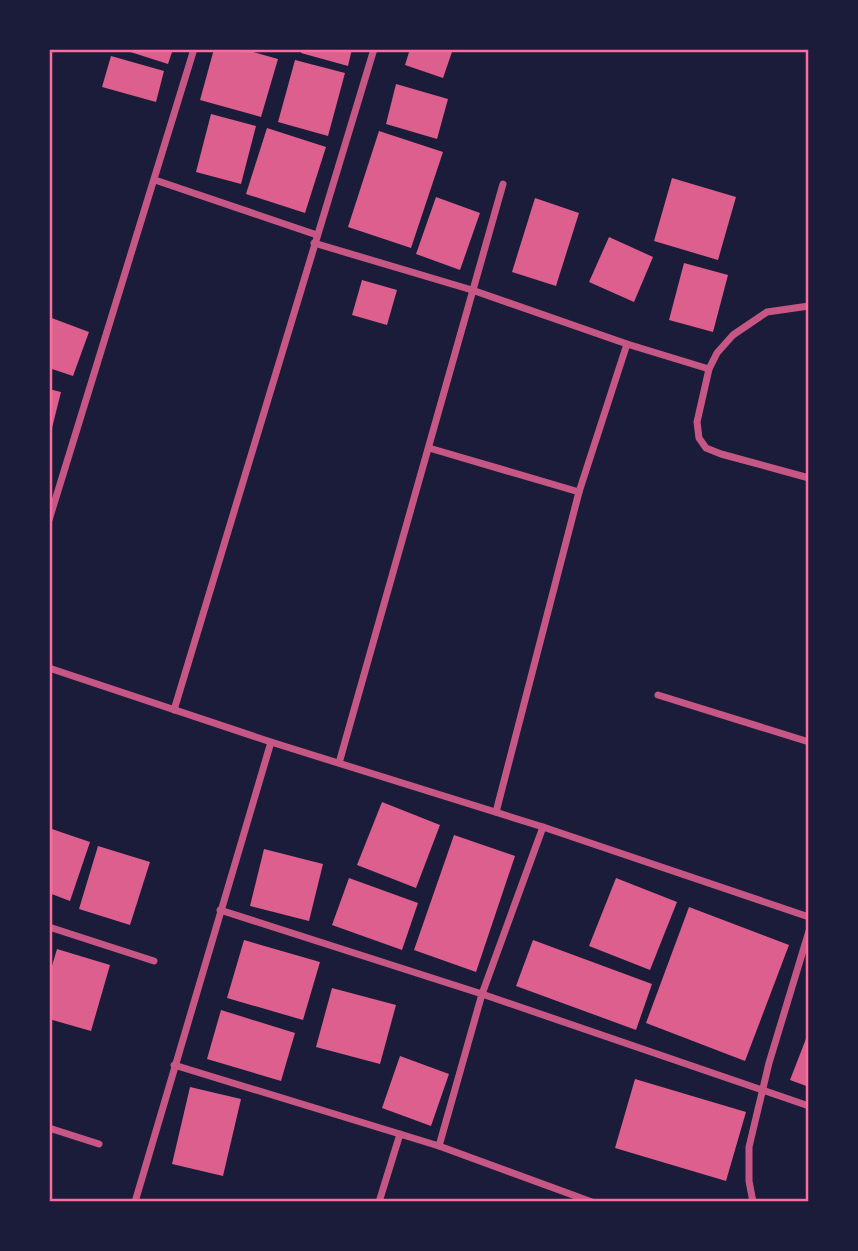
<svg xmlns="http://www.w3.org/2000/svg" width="858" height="1251" viewBox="0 0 858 1251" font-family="'Golos Text',sans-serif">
	<rect width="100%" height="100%" fill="#1b1b3a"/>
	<g fill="#dd5f8e">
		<path d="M121 49H173L168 64Z"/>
		<path d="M214 49H243L278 59 261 117 200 100Z"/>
		<path d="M302 49H352L348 66 301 53Z"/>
		<path d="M410 49H453L443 78 405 65Z"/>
		<path d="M111 56 164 71 156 102 102 87Z"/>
		<path d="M295 60 345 73 328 136 278 122Z"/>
		<path d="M396 84 448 99 437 139 386 124Z"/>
		<path d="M211 114 256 126 241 184 196 172Z"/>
		<path d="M267 128 326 147 305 213 246 194Z"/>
		<path d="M379 131 443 152 411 248 348 227Z"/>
		<path d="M672 178 736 197 718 260 654 241Z"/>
		<path d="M436 197 480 213 460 270 416 254Z"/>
		<path d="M535 198 579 213 556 286 512 272Z"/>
		<path d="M609 237 653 257 634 302 589 282Z"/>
		<path d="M684 263 728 275 713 332 669 320Z"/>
		<path d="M362 280 397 290 387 325 352 315Z"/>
		<path d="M49 317 89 332 73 376 49 368Z"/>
		<path d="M49 389 61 392 50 436H49Z"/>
		<path d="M382 802 440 825 416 888 357 865Z"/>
		<path d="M49 828 90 842 70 901 49 893Z"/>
		<path d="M454 835 515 856 476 972 414 950Z"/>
		<path d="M98 846 150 862 130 925 79 909Z"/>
		<path d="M264 849 323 864 309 921 250 906Z"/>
		<path d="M349 878 418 903 402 950 332 925Z"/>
		<path d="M616 878 677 902 650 970 589 946Z"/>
		<path d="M689 907 789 945 745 1061 646 1023Z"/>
		<path d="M244 940 320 962 303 1020 227 998Z"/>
		<path d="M533 940 652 984 636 1030 516 986Z"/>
		<path d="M57 949 110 965 91 1031 49 1019V976Z"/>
		<path d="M332 988 396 1005 380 1064 316 1047Z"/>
		<path d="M221 1010 295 1033 281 1081 207 1059Z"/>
		<path d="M809 1031V1087L790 1080Z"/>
		<path d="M400 1056 449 1074 431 1126 382 1108Z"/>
		<path d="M635 1079 746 1112 726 1181 615 1148Z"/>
		<path d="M190 1087 241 1099 223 1176 172 1164Z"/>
	</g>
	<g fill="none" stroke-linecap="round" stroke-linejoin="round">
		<g stroke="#c65784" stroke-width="7">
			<path d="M155 180 317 235"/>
			<path d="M314 243 472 290 627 344 709 369"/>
			<path d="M809 306 767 312 733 335 717 353 709 369 697 422 699 438 706 448 721 454 809 478"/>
			<path d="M429 448 579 492"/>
			<path d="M49 520 194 49"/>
			<path d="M49 668 271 742 543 827 809 917"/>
			<path d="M658 695 809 742"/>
			<path d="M174 710 374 49"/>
			<path d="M339 763 503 184"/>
			<path d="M496 812 579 492 627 344"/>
			<path d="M220 910 482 994 809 1106"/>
			<path d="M49 927 154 961"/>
			<path d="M174 1065 439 1146 592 1202"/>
			<path d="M49 1128 99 1144"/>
			<path d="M439 1146 482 994 543 827"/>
			<path d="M135 1202 271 742"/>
			<path d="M379 1202 400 1134"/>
			<path d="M753 1202 749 1181V1147L769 1063 809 931"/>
		</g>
	</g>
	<rect width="858" height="1251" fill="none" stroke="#1b1b3a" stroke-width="102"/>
	<rect x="51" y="51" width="756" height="1149" fill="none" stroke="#ff6b9d" stroke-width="2.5"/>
</svg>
